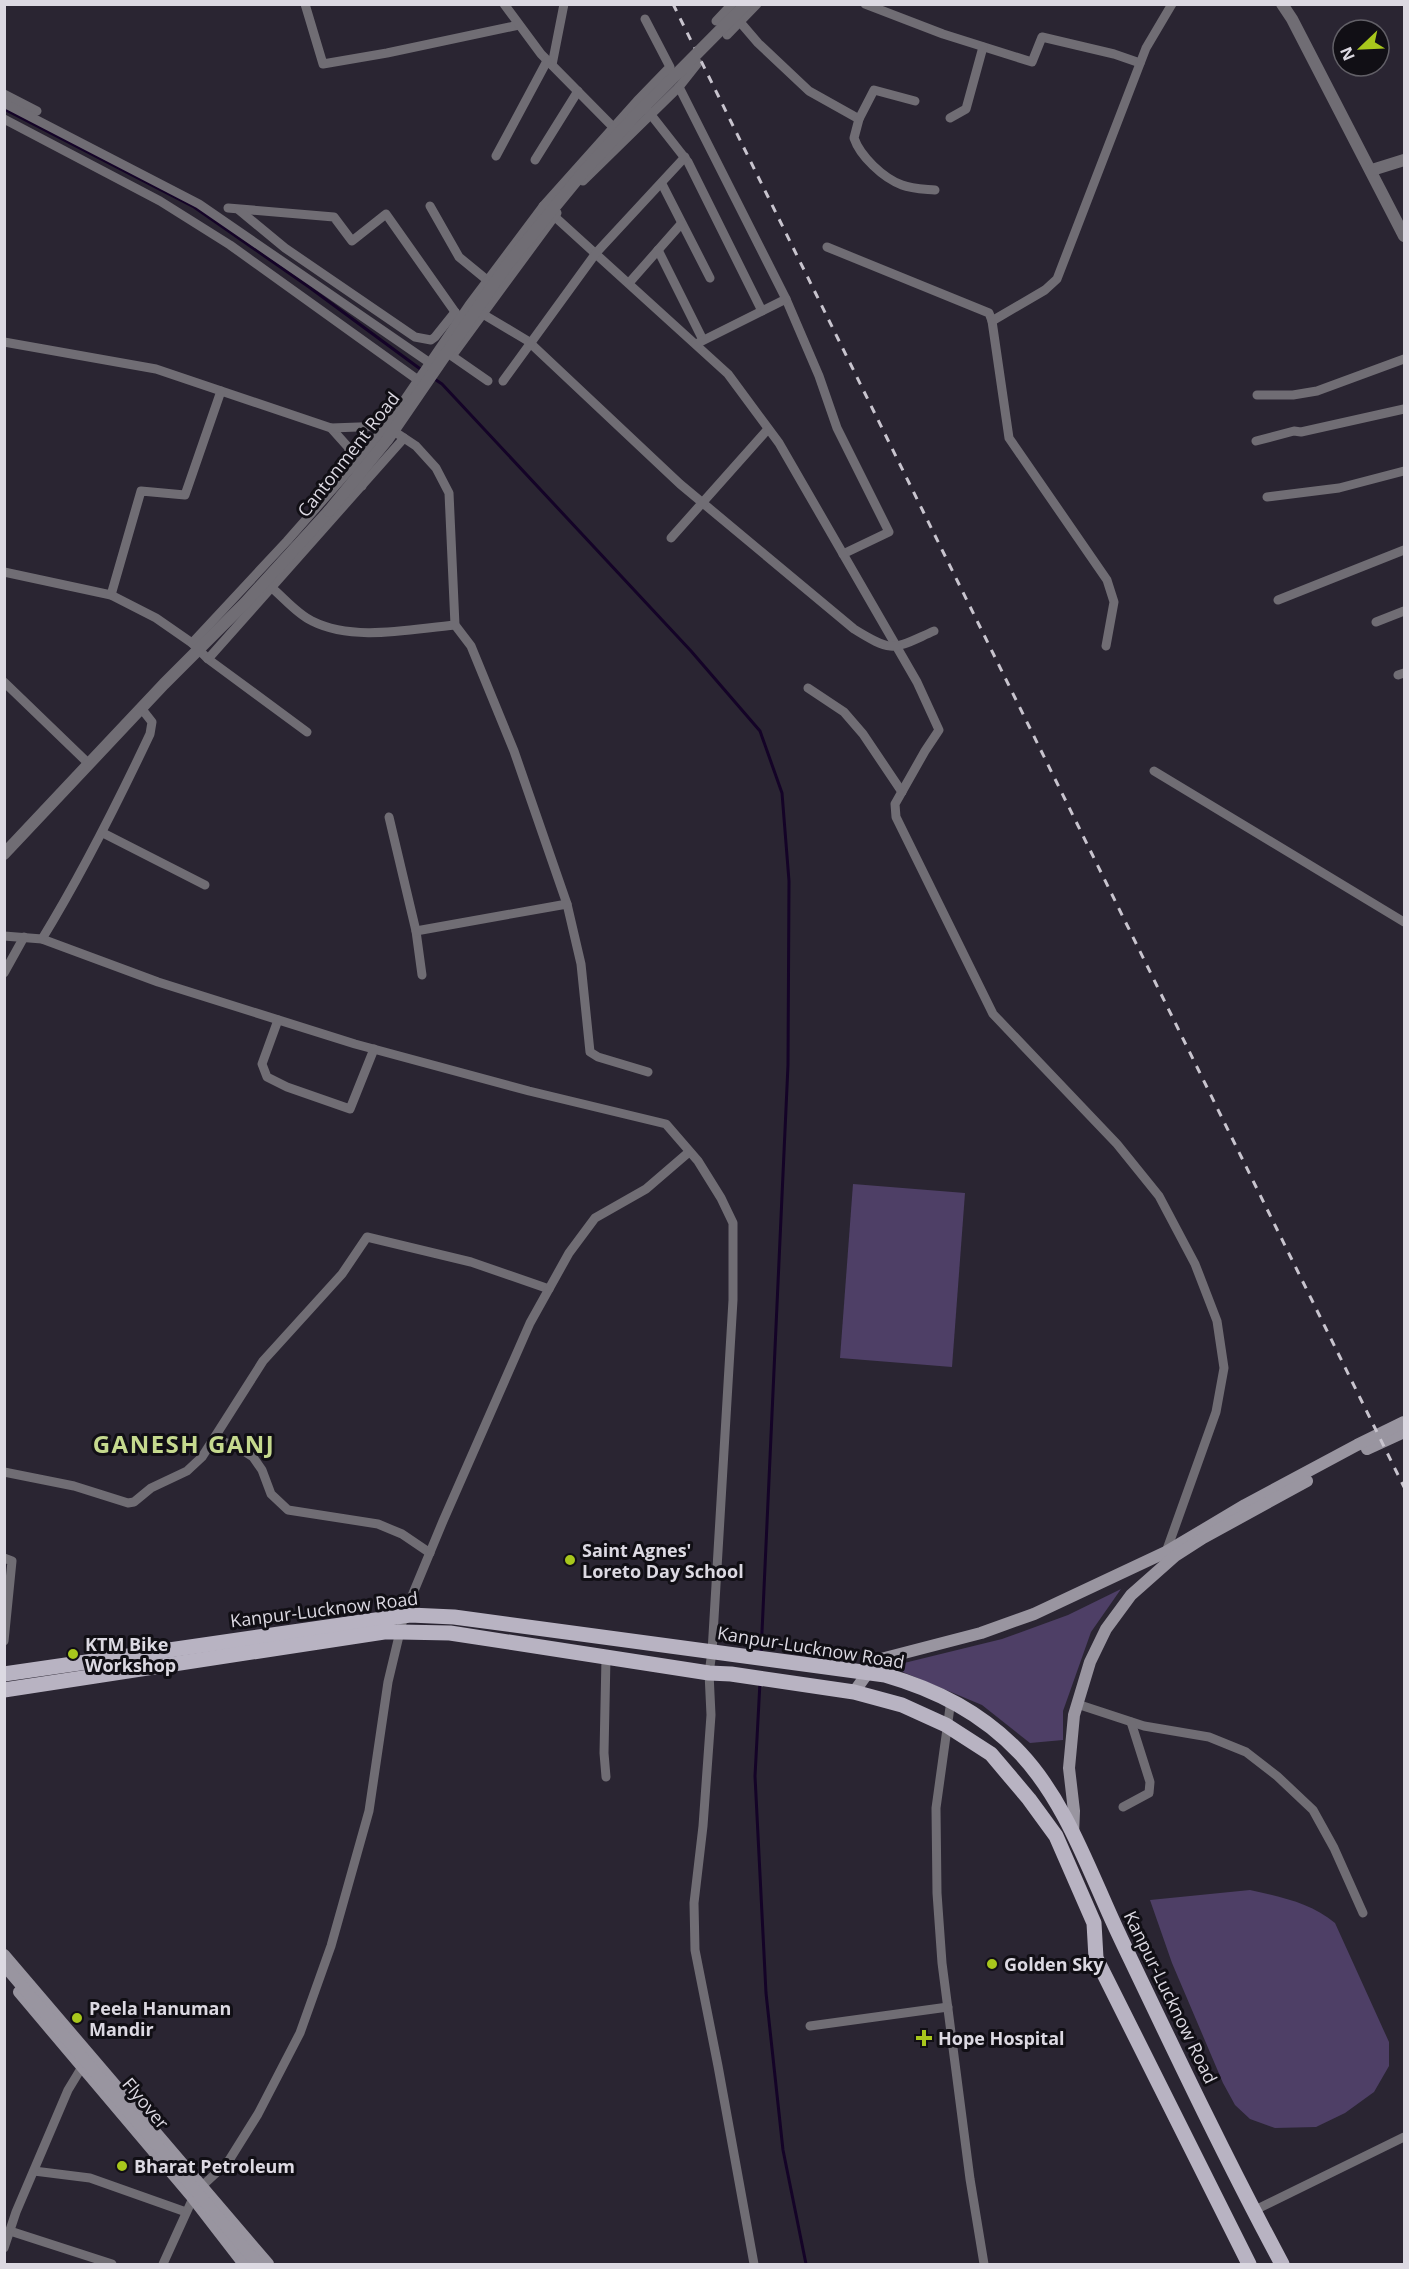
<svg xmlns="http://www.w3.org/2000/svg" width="1409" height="2269" viewBox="0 0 1409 2269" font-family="'Open Sans',sans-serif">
	<rect width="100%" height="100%" fill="#2a2532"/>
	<g fill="#4e3f66">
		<path d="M853 1184 965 1193 952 1367 840 1358Z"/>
		<path d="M1121 1589 1091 1632 1063 1711V1740L1030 1743 982 1705 903 1672 900 1664 1002 1639 1068 1615Z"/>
		<path d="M1250 1890C1281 1897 1311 1903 1335 1923L1389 2042V2066L1374 2092 1345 2113 1316 2127 1275 2128 1250 2119 1235 2105 1223 2083 1172 1963 1150 1900Z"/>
	</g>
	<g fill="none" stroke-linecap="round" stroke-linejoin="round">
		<g stroke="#140327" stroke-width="3">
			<path d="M4 109 194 207 309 287 423 371"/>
			<path d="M433 378 442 384 691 651 760 731 782 793 789 881 788 1065 761 1654"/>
			<path d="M760 1682 755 1776 766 1993 783 2150 806 2264"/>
		</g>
		<g stroke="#706d74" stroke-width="9">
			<path d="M305 4 323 64 387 53 519 25"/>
			<path d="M504 4 541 54 616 130"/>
			<path d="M865 4 943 34 1032 62 1042 37 1114 54 1140 63"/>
			<path d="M716 21 732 4"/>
			<path d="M740 22 758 43 809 91 859 119"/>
			<path d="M727 35 757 4"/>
			<path d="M552 65 564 4"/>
			<path d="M679 87 786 299 819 376 837 428 889 532 843 554"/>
			<path d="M4 94 37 111"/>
			<path d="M915 101 874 90 859 119 854 138C860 156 883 178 902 185 912 189 925 189 935 190"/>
			<path d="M4 103 199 204 430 363"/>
			<path d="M648 111 688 162 762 311"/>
			<path d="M950 118 966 109 983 47"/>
			<path d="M4 119 160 201 230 245 418 380"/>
			<path d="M496 156 547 61"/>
			<path d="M535 160 578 91"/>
			<path d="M583 181 679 87 698 63"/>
			<path d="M662 184 710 278"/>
			<path d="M430 206 459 257 487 280"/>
			<path d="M543 206 728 374 779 443 917 682 939 730 925 751 895 804 896 817 993 1014 1117 1144 1159 1196 1195 1264 1217 1321 1224 1368 1216 1412 1166 1552"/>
			<path d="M228 208 334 217 352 241 386 214 460 319"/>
			<path d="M239 210 285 248 415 337 431 340 435 337 455 312"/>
			<path d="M827 247 989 313 992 321 1009 438 1107 580 1114 602 1106 646"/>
			<path d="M658 250 703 340"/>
			<path d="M629 283 681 224"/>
			<path d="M471 307 528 341 680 484 854 629C894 654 893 649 934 631"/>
			<path d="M992 321 1045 290 1057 279 1146 48 1172 4"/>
			<path d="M4 342 156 369 331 428 348 447 362 486"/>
			<path d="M696 344 786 299"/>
			<path d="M488 381 452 356 557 213"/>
			<path d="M503 381 596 253 685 157"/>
			<path d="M1257 395H1293L1317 391 1404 359"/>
			<path d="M331 428 386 426 416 446 436 468 449 493 455 625 471 646 514 751 567 904 581 964 590 1052 598 1057 648 1072"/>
			<path d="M1256 441 1294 431 1301 432 1404 409"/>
			<path d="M1267 497 1339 488 1404 471"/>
			<path d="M671 538 768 429"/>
			<path d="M4 572 111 595 156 618 192 643 208 659 307 732"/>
			<path d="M272 588C284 598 297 614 312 621 354 642 410 629 455 625"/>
			<path d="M111 595 141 491 185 495 221 391"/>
			<path d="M1278 600 1404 550"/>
			<path d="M1376 622 1404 611"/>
			<path d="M192 643 287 541 354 465 390 421 469 305 544 205 637 101 670 67 645 19"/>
			<path d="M208 659 404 438"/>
			<path d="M1398 675 1404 673"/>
			<path d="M4 682 89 764"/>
			<path d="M808 688 844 712 863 734 902 792"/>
			<path d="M1154 771 1404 922"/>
			<path d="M389 817 416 931 422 975"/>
			<path d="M103 833 205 885"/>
			<path d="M416 931 567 904"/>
			<path d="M4 936 42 939 158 982 355 1044 529 1091 666 1124 698 1161 721 1198 733 1223V1300L712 1652 709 1673 711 1715 703 1826 694 1903 695 1950 718 2066 754 2264"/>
			<path d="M42 939C83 872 117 804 150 734L152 722 141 708"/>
			<path d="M4 973 24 937"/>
			<path d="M278 1020 262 1064 267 1077 287 1087 350 1109 374 1049"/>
			<path d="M215 1439 236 1446 253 1457 262 1470 271 1494 288 1510 378 1524 402 1534 430 1553"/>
			<path d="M4 1472 74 1486 128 1503 134 1502 151 1488 187 1471 202 1457 263 1361 342 1274 367 1237 471 1262 549 1289"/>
			<path d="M4 1558 12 1561 4 1641"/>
			<path d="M951 1700 936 1808 937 1893 942 1963 970 2179 984 2264"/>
			<path d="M1077 1704 1144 1726 1209 1737 1246 1752 1277 1776 1313 1810 1334 1848 1363 1913"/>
			<path d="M606 1777 604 1753 606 1657"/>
			<path d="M1123 1807 1149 1793 1150 1782 1131 1722"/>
			<path d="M810 2026 948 2007"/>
			<path d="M34 2171 90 2178 186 2212"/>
			<path d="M1253 2211 1404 2137"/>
			<path d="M10 2231 112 2264"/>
			<path d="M4 2248 16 2212 68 2090 85 2062"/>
			<path d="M163 2264 193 2198 202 2186 228 2162 258 2114 300 2033 331 1946 369 1811 388 1682 404 1615 443 1521 530 1323 569 1253 595 1218 646 1189 689 1152"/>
		</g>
		<g stroke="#706d74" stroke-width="12">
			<path d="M1282 4 1292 19 1404 236"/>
			<path d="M1372 170 1404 160"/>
			<path d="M4 854 164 684 245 603 329 511"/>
		</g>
		<g stroke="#9995a0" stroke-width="12">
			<path d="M1367 1449 1404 1432"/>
			<path d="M854 1692 877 1660 981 1633 1034 1614 1166 1552 1245 1505 1357 1445 1404 1422"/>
			<path d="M1073 1835 1074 1811 1069 1768 1074 1715 1090 1662 1106 1629 1131 1595 1175 1556 1203 1538 1307 1481"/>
			<path d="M4 1955 268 2264"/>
			<path d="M19 1992 193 2198 244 2264"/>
		</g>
		<g stroke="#b8b3c2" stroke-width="15">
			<path d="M4 1674 410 1615 454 1617 885 1675C937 1690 982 1713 1020 1753 1068 1804 1091 1877 1121 1939 1173 2048 1225 2158 1282 2264"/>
			<path d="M4 1690 384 1632H400L450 1633 709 1673 731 1674 854 1692 902 1705 946 1725 991 1754 1029 1799 1056 1836 1094 1923 1096 1958 1249 2264"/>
		</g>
		<path stroke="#c8c4ce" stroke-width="3" stroke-dasharray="8 8" stroke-linecap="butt" d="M673 4 1404 1487"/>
		<path stroke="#706d74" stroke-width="12" d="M329 511 387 440 507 265 585 170 636 115 746 4"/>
		<path stroke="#9995a0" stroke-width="12" d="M4 1965 258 2264"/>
	</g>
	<g fill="#a8c71c" stroke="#110f15" stroke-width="2">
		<circle cx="570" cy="1560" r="6"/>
		<circle cx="73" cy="1654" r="6"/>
		<circle cx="992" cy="1964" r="6"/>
		<circle cx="77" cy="2018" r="6"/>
		<path d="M921 2029h6v6h6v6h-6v6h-6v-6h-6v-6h6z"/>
		<circle cx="122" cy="2166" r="6"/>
	</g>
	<g text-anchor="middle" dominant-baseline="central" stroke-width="6" stroke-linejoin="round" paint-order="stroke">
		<g font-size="18" fill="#dcd9e2" stroke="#110f15">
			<text transform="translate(348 454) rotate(-52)">Cantonment Road</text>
			<text transform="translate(324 1609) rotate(-7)">Kanpur-Lucknow Road</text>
			<text transform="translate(811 1647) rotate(9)">Kanpur-Lucknow Road</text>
			<text transform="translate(1171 1997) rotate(64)">Kanpur-Lucknow Road</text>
			<text transform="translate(146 2103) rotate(50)">Flyover</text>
		</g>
		<g font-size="18" font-weight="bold" fill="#dcd9e2" stroke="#110f15" text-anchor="start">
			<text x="582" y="1550">Saint Agnes'<tspan x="582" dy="21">Loreto Day School</tspan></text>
			<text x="85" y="1644">KTM Bike<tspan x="85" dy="21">Workshop</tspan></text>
			<text x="1004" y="1964">Golden Sky</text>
			<text x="89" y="2008">Peela Hanuman<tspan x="89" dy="21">Mandir</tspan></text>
			<text x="938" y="2038">Hope Hospital</text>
			<text x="134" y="2166">Bharat Petroleum</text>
		</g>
		<g font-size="24" font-weight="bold" letter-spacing="1.5" fill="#c5d98e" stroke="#110f15">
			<text x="184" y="1443">GANESH GANJ</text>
		</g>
	</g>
	<rect width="1409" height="2269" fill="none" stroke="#dcd9e2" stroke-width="12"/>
	<g transform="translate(1361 48) rotate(247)"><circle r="28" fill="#110f15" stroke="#626067" stroke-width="1.5"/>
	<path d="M0-4.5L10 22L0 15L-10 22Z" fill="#a8c71c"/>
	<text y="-9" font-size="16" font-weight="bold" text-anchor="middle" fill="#dcd9e2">N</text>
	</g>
</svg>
